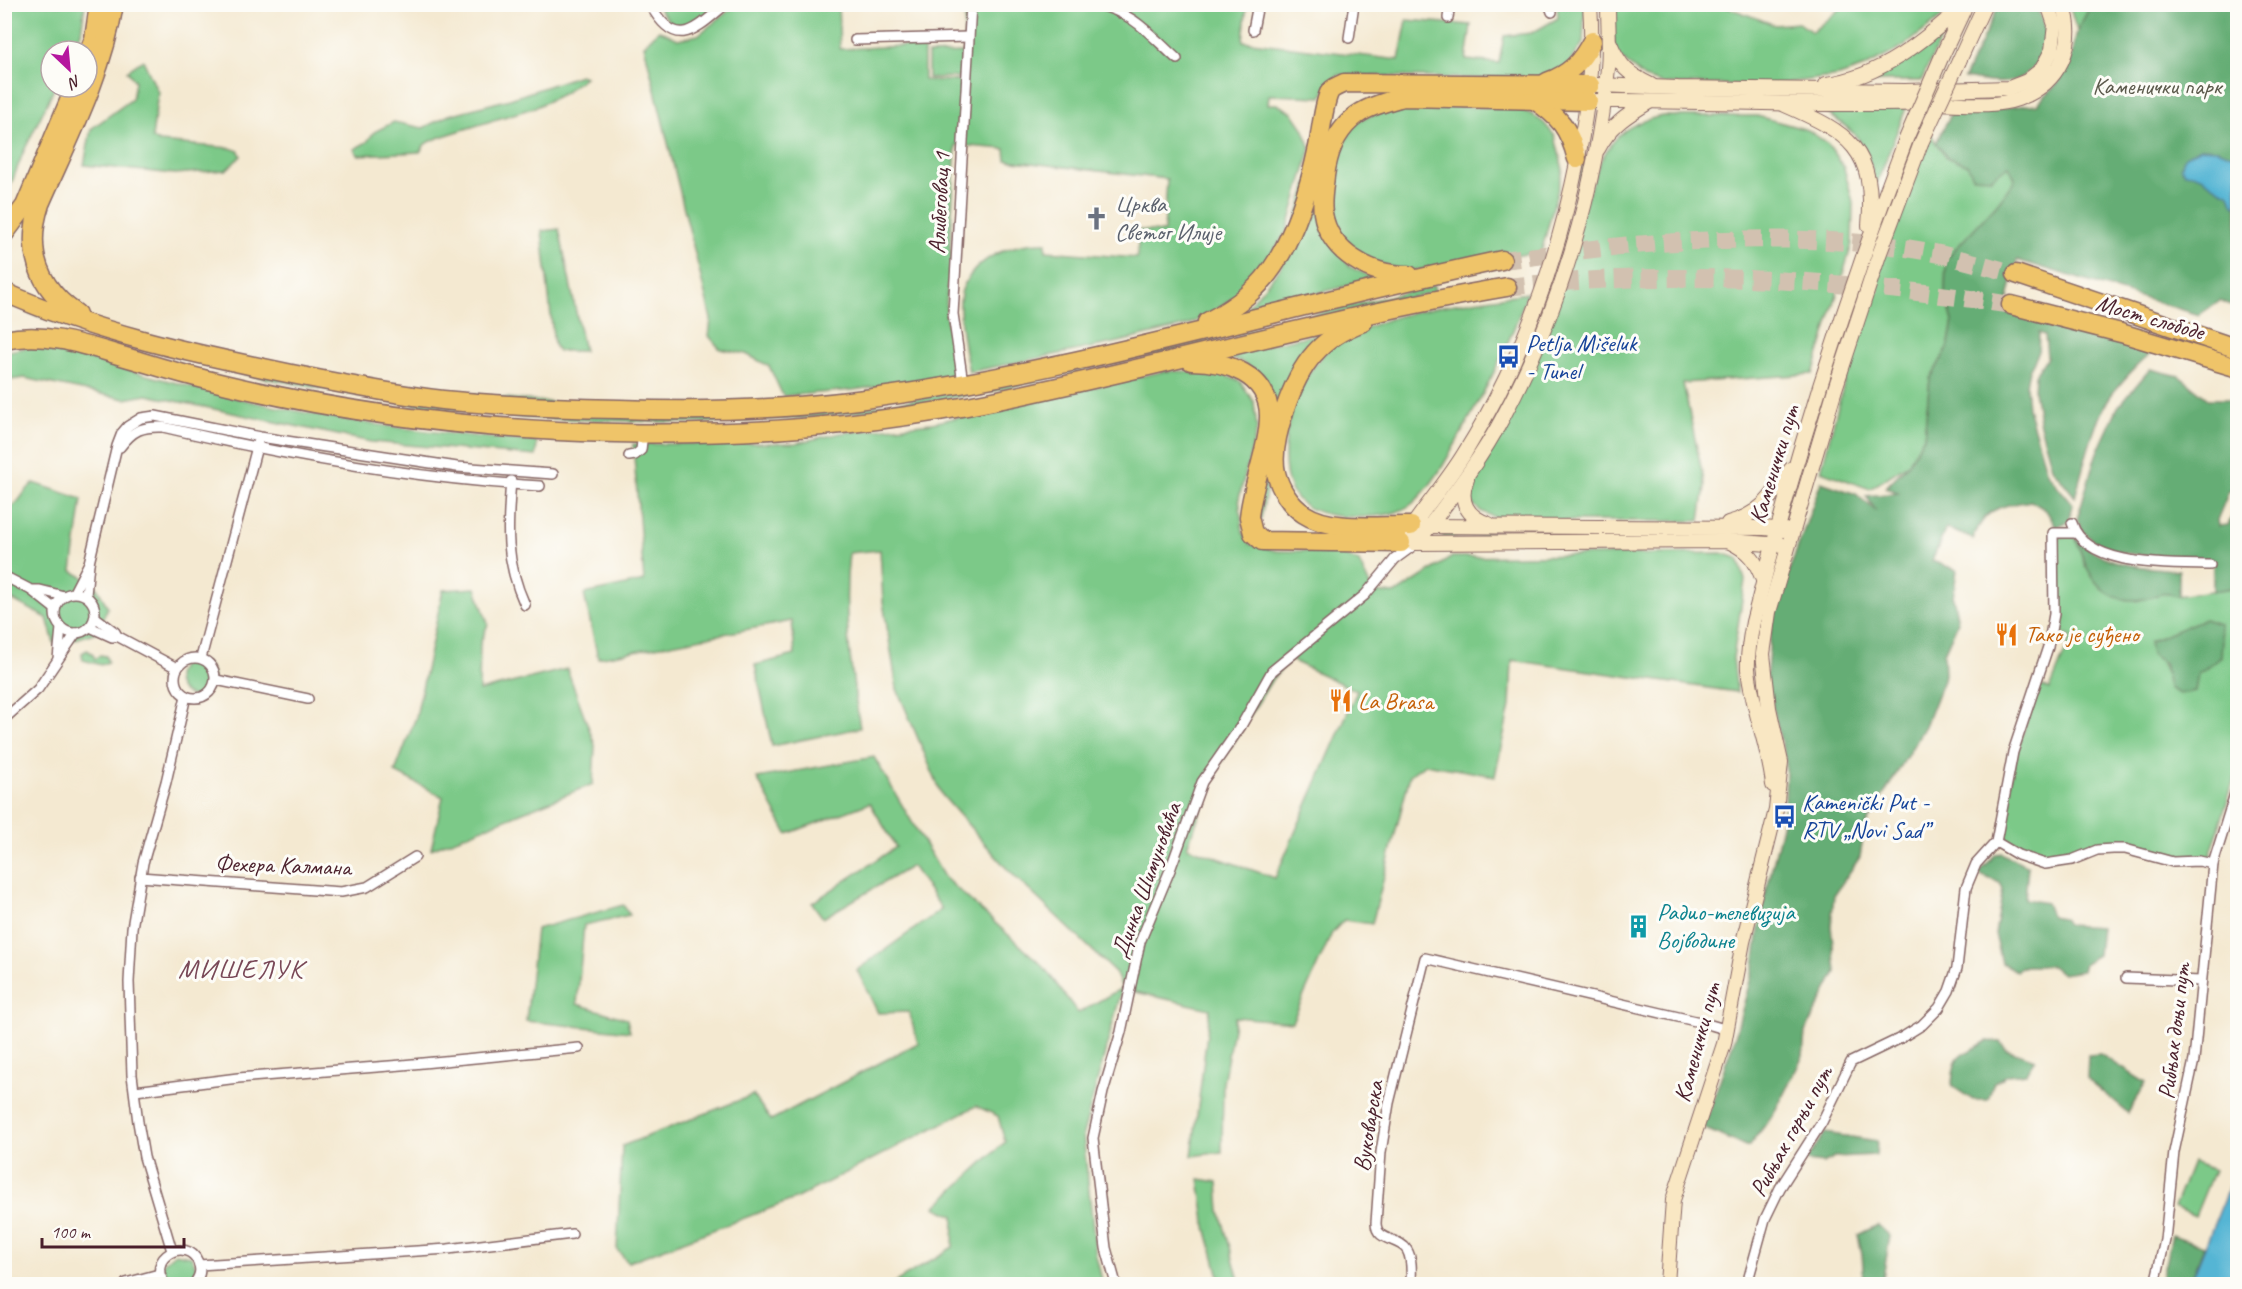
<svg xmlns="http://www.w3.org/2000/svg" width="2242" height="1289" viewBox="0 0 2242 1289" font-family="Caveat,sans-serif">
	<rect width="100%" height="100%" fill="#fdfcf7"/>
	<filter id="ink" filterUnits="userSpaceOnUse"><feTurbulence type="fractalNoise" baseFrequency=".0167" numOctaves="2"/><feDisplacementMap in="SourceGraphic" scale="12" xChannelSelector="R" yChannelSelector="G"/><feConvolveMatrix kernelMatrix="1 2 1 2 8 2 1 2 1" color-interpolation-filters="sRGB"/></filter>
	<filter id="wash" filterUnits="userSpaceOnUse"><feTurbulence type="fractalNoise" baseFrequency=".008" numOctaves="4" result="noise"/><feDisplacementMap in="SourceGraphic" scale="24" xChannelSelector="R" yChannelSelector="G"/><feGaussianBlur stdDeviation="1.35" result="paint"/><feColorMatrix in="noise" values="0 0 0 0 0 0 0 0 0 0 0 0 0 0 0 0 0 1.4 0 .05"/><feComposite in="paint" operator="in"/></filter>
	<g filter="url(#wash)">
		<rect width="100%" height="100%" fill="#f4e9d1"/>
		<g fill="#7cc988" stroke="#63745a" stroke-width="1.5" fill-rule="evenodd">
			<path d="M5 4 85 5 81 32 72 51H51V87H55L23 153 5 200Z"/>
			<path d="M1247 4 1243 41 1399 60 1407 20 1471 25 1466 60 1499 63 1504 36 1532 33 1558 18 1557 5H1585L1583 43 1567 67 1545 80 1338 75 1329 82 1322 97 1269 95 1268 104H1277L1292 112 1303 128 1311 148 1287 231 1250 286 1205 317 1185 326 1119 342 969 372C965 354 956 307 962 290 975 257 1013 242 1046 243V251L1137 258 1139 230 1164 232 1167 179 1006 160 1005 149 956 145 950 245 953 270 947 286 946 315 954 375 853 390 783 396 769 366 746 354 720 349 709 336 711 319 644 45 659 30 678 39 698 35 736 5H838L840 49 924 45V80L963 81 965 5Z"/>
			<path d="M657 5H718C692 25 678 41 657 5Z"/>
			<path d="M1611 5H1721L1775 25 1799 23 1812 32 1845 5H1957L1903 47 1865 67 1839 76 1770 85 1664 84 1644 78 1615 52Z"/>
			<path d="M2069 5H2091L2077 31Z"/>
			<path d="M1945 29 1921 81H1856Z"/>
			<path d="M962 53 961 77 928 78V54Z"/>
			<path d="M143 60 158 92 152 138 159 142 230 148 239 151 241 156 226 170 175 174 84 165 91 129 132 99 135 81 127 71Z"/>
			<path d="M580 75 585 77 564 93 536 107 440 137 425 144 420 152 358 155 354 149 367 142 374 132 394 122 423 128 449 115 510 99Z"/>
			<path d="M1331 106 1336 107 1317 192 1335 247 1350 267 1376 279 1244 311 1281 267Z"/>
			<path d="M1409 107H1515L1533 115 1544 123 1555 136 1563 170 1541 253 1497 257 1441 268 1404 271 1358 257 1331 223 1330 170 1356 121 1388 109Z"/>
			<path d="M1906 108 1876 186C1867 143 1859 133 1822 110Z"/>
			<path d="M1662 116H1757L1808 130 1828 144 1836 155 1844 168 1853 202 1852 244 1813 374 1683 383 1705 486 1700 521C1657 521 1615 521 1572 521 1546 521 1519 524 1495 517 1484 514 1474 509 1470 498 1464 479 1492 440 1502 424L1600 162C1616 132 1630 123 1662 116Z"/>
			<path d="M1930 132 1936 143 1948 158 1967 164 1991 178 2009 165 2016 179 1998 203 1946 260 1945 293 1953 321 1948 348 1930 379 1924 437 1908 464 1870 489 1821 471 1864 307Z"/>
			<path d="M1583 162 1587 163C1562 278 1526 372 1464 471L1461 470C1477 442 1494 415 1509 387 1545 317 1567 239 1583 162Z"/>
			<path d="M559 229 584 351H558L554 345 542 231Z"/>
			<path d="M1434 286 1435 292 994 391 891 408 806 418 699 423 525 418 400 403 252 376 108 339 26 312 28 308 253 373 698 417 805 415 890 404 1105 363Z"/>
			<path d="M1527 293C1511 342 1487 387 1462 432 1448 457 1434 485 1413 503 1399 515 1378 516 1361 517 1341 517 1317 516 1300 502 1275 480 1286 417 1298 390 1302 382 1324 352 1331 346 1335 342 1342 340 1347 337 1401 307 1467 303 1527 293Z"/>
			<path d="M1335 330 1286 384 1261 519H1256L1276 417 1256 372 1240 361 1216 356Z"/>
			<path d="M39 345C101 363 163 380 225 395 327 421 432 433 537 442L536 456 371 442 147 395 125 399 24 378 5 381 4 352Z"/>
			<path d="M1165 371 1215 372 1240 381 1254 402 1257 429 1239 498 1243 532 1250 544 1277 551H1336L1359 562 1373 592 1395 594 1452 557 1721 553 1738 558 1745 580 1733 658 1737 692 1512 660 1510 706 1495 776 1425 764 1410 775 1372 924 1344 920 1332 933 1292 1022 1235 1017 1223 1083 1222 1152 1192 1156 1210 1009 1122 989 1083 1134 1096 1256 1103 1284H892L953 1247 954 1216 935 1207 1005 1142 998 1116 976 1106 795 1199 628 1262 617 1250 622 1146 753 1095 771 1120 918 1043 909 1012 878 1013 857 970 942 909 912 866 823 918 812 903 896 847 870 803 787 834 757 778 874 757 944 877 1043 966 1078 1013 1122 988 1115 972 1008 870 942 795 897 689 883 602 880 550 849 553C842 612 851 669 860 728L772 746 755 665 795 655 792 621 598 658 584 594 644 581 633 444 796 443 841 433 932 423ZM1291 660 1357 691 1275 878 1187 847 1215 773 1273 678Z"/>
			<path d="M34 483 82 499 72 571 94 583 108 607 97 632 55 646 47 618 5 596 4 511C23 503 19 494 34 483Z"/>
			<path d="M1444 532H1754V536L1443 537Z"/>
			<path d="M2072 536 2076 538 2085 566 2137 601 2166 592 2177 596 2237 587V773L2232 786 2210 857 2201 855 2178 857 2121 843H2107L2097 844 2072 855 2046 860 2024 853 2000 840 2016 755 2038 685 2050 689 2071 637 2057 631 2060 581 2056 540 2058 537ZM2204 619 2208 668 2198 674 2166 673C2163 661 2155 653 2149 642Z"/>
			<path d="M476 588 488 624 480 644 479 691 567 669 595 745 593 784 431 849 443 797 395 772 416 717 443 590Z"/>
			<path d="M87 650 92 653 95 659 100 655 106 656 108 662 101 665 83 660 82 653Z"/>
			<circle cx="195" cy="678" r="18"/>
			<path d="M623 905 630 915 584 925 577 1004 627 1019 630 1032 526 1021 536 929Z"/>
			<path d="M2192 1162 2214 1170 2195 1216 2174 1207Z"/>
			<path d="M1199 1179 1218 1182 1220 1211 1240 1284H1221L1206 1227Z"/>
			<path d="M175 1253 191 1256 198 1272 190 1284H169L165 1281 163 1263Z"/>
		</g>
		<g fill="#65ad74" stroke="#586650" stroke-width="1.5">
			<path d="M1999 5H2033C2057 30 2046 70 2012 81 1997 85 1979 80 1964 78Z"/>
			<path d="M2091 5H2237V308L2220 300 2199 315 2017 260 2005 312 2058 323 2155 350C2141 360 2117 386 2108 400 2093 424 2083 469 2075 497L2052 468 2039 421 2034 391 2035 375 2047 357 2045 335 2039 333 2038 354 2029 370 2026 385 2028 408 2047 473 2073 505 2069 521 2056 527 2046 510 2031 501C2000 506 1985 507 1973 539L1946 528 1932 561 1957 570 1953 597 1958 622 1944 653 1945 675 1925 726 1865 826 1860 857 1834 895 1831 926 1836 972 1805 1032 1803 1056 1773 1115 1748 1147 1703 1128 1734 1040 1754 966 1761 914 1782 826 1785 807 1786 763 1766 680 1772 619 1821 482 1856 494 1876 511 1866 496 1900 493 1885 488 1908 464 1924 437 1930 379 1948 348 1953 321 1945 293 1946 259 1998 203 2015 179 2009 166 1991 178 1973 177 1967 164 1948 158 1936 143 1951 114 2037 104 2059 82 2071 59 2077 31Z"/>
			<path d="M2150 369 2179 376 2208 399H2237V488L2229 491 2217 520 2218 526 2228 525 2237 505V587L2213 591V559C2177 557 2090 563 2077 519L2096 455 2118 407Z"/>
			<path d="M2076 538C2108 567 2138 567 2179 570V594L2177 596C2159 589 2153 600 2136 600 2098 602 2085 568 2076 538Z"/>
			<path d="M2204 619 2219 624 2222 639 2221 657 2198 674 2195 691 2179 694 2169 688 2164 663 2151 654 2149 642Z"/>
			<path d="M2001 853 2028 866 2025 899 2046 903 2051 916 2063 918 2067 925 2101 927 2098 955 2084 963 2082 971 2062 974 2052 966H2025L2016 971 2002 963 1995 934 2003 889 2000 883 1978 874 1995 855Z"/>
			<path d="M1987 1041 2000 1042 2006 1049 2035 1059 2026 1073 2008 1075 1994 1082 1988 1100H1973L1952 1086C1954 1050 1960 1058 1987 1041Z"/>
			<path d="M2100 1054 2146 1083 2128 1113 2087 1079 2088 1055Z"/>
			<path d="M1825 1133 1877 1141 1876 1155 1835 1157 1823 1163 1806 1161Z"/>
			<path d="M1878 1225 1890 1236 1882 1284H1861C1865 1268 1862 1252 1858 1235Z"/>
			<path d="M2172 1235 2204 1246 2190 1284H2160Z"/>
		</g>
		<g fill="#55b5d4" stroke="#506a80" stroke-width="1.5">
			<path d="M2201 148 2218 149 2237 157V206L2233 203 2230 194C2212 188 2205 174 2185 173L2181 167 2185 156Z"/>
			<path d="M2237 1166V1284H2190Z"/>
		</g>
	</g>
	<g filter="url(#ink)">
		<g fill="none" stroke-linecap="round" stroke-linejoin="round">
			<g stroke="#d2c1b0" stroke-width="18" stroke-dasharray="18 9" stroke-linecap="butt">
				<path d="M1502 260C1550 255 1599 247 1647 244 1726 238 1813 237 1892 246 1934 251 1976 263 2016 274"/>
				<path d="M1507 287C1672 269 1848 279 2011 305"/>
			</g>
			<defs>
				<g id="street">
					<path d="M650 4C676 52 695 30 726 4"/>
					<path d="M1095 4C1136 14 1148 33 1177 59"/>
					<path d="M1549 4 1552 12"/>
					<path d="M1448 18 1450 4"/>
					<path d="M1253 30 1258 4"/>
					<path d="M1349 38 1354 4"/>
					<path d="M855 40 968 37"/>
					<path d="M963 383 953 314 971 4"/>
					<path d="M120 447C133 430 142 426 163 427 287 456 413 479 540 486"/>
					<path d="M629 456 635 455 641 450 643 432"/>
					<path d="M511 481C507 528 505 561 525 605"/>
					<path d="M2072 523C2086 568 2172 564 2210 565"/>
					<path d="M4 576 31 590 55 609"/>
					<path d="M31 590H40L64 596"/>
					<path d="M74 592 89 563"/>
					<circle cx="75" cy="613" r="20"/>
					<path d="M86 595 89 563 117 446 122 433 128 426 141 418 155 416 260 437 457 467 553 474"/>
					<path d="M95 617 115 632 117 636"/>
					<path d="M90 627 112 637 117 636 177 668"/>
					<circle cx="195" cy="678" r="20"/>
					<path d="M201 658 258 443"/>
					<path d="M58 659 61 628"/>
					<path d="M216 680 308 699"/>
					<path d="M4 719 38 689 76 633"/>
					<path d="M1996 842 2018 855 2045 864 2072 860 2097 850 2113 849H2125L2173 862 2199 861 2213 864"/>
					<path d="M140 877 341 892 367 887 415 857"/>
					<path d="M2126 978 2201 981"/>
					<path d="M135 1091 238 1078 402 1065 579 1048"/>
					<path d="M172 1251 144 1157 138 1122 132 1075 129 982 132 928 143 863 166 782 186 696"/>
					<path d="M199 1265 448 1249 572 1234"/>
					<path d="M126 1283 159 1274"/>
					<path d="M165 1284C145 1257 187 1236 198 1262 202 1271 199 1277 194 1284"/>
					<path d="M1116 1284 1106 1248 1093 1138 1103 1092 1121 1032 1140 942 1170 870 1202 782 1241 726 1272 671 1365 595 1395 559 1417 543"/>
					<path d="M1411 1284C1411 1274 1413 1260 1407 1250 1399 1237 1376 1242 1376 1223L1381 1152 1389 1103 1425 958 1704 1023 1728 1030"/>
					<path d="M1747 1284 1765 1219 1780 1188 1822 1122 1851 1062 1901 1038 1922 1025 1939 1008 1949 991 1957 968 1966 888 1976 864 1996 842 2013 752 2048 647 2054 614 2053 533H2075"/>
					<path d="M2155 1284 2165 1240 2174 1152 2194 1060 2213 864 2238 784"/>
				</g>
				<g id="secondary">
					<path d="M1610 43C1620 67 1628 74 1651 85"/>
					<path d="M1941 58 1964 9"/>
					<path d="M1959 61 1985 4"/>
					<path d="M1826 84C1880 78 1926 39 1965 4"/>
					<path d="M1597 85 1678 88 1905 91 2009 88 2027 81 2042 69 2052 50 2055 25 2050 10 2045 4"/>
					<path d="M1596 101C1708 100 1821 107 1933 103 1960 103 1992 108 2018 99 2059 84 2078 45 2063 4"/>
					<path d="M1785 105C1849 133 1876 149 1869 226"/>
					<path d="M1598 149C1610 126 1627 115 1649 102"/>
					<path d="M1467 479C1458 501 1467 517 1489 524"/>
					<path d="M1728 523C1762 514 1772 496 1791 469"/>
					<path d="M1423 526 1764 528 1785 530"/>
					<path d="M1730 542C1749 551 1756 561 1763 580"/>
					<path d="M1401 543C1420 512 1445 485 1464 454 1521 363 1557 263 1578 158 1588 105 1594 59 1590 4"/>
					<path d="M1412 543 1728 541 1782 545"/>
					<path d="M1417 543C1445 505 1480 461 1502 419 1560 311 1596 190 1608 68 1610 47 1608 26 1608 4"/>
					<path d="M1773 785C1769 746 1752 709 1748 669 1747 653 1750 638 1753 622 1794 459 1846 297 1906 139"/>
					<path d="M1667 1284 1673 1200 1724 1044 1743 942 1776 810 1781 762 1769 708 1763 654 1769 612 1835 389 1879 255 1921 143"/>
				</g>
				<g id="highway">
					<path d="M87 56 94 39 99 4"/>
					<path d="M1547 82C1570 74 1581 62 1592 41"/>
					<path d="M1533 99C1560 117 1569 128 1577 159"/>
					<path d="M4 234 25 206 75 87"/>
					<path d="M2016 274 2238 349"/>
					<path d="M1409 275C1372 276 1329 253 1323 213 1321 200 1324 188 1325 176 1328 153 1335 134 1352 119 1365 107 1386 102 1403 97L1588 101"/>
					<path d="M4 292C95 333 195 354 292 374 342 384 392 394 443 400 502 406 561 408 620 409 699 412 779 410 857 400 1076 372 1287 305 1502 260"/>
					<path d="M2011 305 2121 333 2238 368"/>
					<path d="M77 314C37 287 25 250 40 204 68 140 103 74 114 4"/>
					<path d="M1207 322C1237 306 1261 288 1278 259 1298 225 1310 185 1318 147 1321 132 1323 107 1329 93 1332 87 1339 86 1344 83L1590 85"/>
					<path d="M1363 322C1344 329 1327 339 1314 354 1293 377 1269 442 1276 473 1280 489 1290 505 1304 514 1331 532 1379 525 1411 526"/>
					<path d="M4 340C51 330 95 349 139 361 168 370 198 378 228 385 355 415 486 430 616 433 744 436 872 426 998 400 1168 365 1335 316 1507 287"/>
					<path d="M1191 361C1226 361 1269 374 1269 416 1269 447 1252 485 1249 517L1253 533 1262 541 1401 543"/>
				</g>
			</defs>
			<use href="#street" stroke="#866665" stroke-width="12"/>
			<use href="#secondary" stroke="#866665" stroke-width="16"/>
			<use href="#highway" stroke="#866665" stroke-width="21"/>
			<use href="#street" stroke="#fff" stroke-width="9"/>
			<use href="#secondary" stroke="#f9e7c3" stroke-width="14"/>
			<use href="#highway" stroke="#efc469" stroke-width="18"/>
			<defs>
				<g id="secondary-bridge">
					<path d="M1906 139 1941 58"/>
					<path d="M1921 143 1959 61"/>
				</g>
			</defs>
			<use href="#secondary-bridge" stroke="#866665" stroke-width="16" stroke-linecap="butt"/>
			<use href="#secondary-bridge" stroke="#f9e7c3" stroke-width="14"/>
		</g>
	</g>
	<defs>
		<symbol id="church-bare" viewBox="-9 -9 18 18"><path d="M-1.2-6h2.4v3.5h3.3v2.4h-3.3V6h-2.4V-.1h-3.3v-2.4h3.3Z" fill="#6b7280" stroke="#fdfcf7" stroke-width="2.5" paint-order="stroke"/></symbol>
		<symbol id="bus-bare" viewBox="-9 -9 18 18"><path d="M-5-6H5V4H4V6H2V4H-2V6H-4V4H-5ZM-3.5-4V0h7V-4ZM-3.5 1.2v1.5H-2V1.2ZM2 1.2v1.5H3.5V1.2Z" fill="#1a4fb4" stroke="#fdfcf7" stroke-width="2.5" paint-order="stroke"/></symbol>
		<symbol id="restaurant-bare" viewBox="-9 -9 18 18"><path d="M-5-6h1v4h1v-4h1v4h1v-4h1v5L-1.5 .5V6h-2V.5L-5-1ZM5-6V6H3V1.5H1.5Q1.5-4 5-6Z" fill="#e8710a" stroke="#fdfcf7" stroke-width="2.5" paint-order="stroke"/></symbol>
		<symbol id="building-bare" viewBox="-9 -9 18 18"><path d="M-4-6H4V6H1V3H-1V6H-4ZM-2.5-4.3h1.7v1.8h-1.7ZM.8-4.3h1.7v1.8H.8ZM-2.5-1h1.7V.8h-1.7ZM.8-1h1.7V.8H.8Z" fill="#0f9aa8" stroke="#fdfcf7" stroke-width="2.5" paint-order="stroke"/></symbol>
	</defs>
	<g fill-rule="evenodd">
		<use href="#church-bare" x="1080" y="202" width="33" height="33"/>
		<use href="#bus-bare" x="1492" y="340" width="33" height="33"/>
		<use href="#restaurant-bare" x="1990" y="618" width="33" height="33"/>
		<use href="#restaurant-bare" x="1324" y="684" width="33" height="33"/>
		<use href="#bus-bare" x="1768" y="800" width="33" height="33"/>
		<use href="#building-bare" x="1622" y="910" width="33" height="33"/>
	</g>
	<g text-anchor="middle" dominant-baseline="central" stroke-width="6" stroke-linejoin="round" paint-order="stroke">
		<g font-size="24" fill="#5c5a4c" stroke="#fdfcf7">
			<text x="2157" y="86">Каменички парк</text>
		</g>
		<g font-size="24" fill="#4a1f2b" stroke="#fdfcf7">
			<text transform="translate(939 203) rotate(-87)">Алибеговац 1</text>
			<text transform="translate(2150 317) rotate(16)">Мост слободе</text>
			<text transform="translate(1774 464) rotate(-73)">Каменички пут</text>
			<text transform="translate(283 865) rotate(2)">Фехера Калмана</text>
			<text transform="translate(1146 880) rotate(-70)">Динка Шимуновића</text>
			<text transform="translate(2174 1031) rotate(-83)">Рибњак доњи пут</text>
			<text transform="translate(1697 1042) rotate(-75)">Каменички пут</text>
			<text transform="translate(1368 1126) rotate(-81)">Вуковарска</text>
			<text transform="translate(1791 1131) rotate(-61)">Рибњак горњи пут</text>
		</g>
		<g font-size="24" fill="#5b616d" stroke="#fdfcf7" text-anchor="start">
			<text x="1115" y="204">Црква<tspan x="1115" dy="28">Светог Илије</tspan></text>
		</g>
		<g font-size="24" fill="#164399" stroke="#fdfcf7" text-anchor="start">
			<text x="1526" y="343">Petlja Mišeluk<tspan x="1526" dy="28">- Tunel</tspan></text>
			<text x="1802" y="802">Kamenički Put -<tspan x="1802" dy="28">RTV „Novi Sad”</tspan></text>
		</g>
		<g font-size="24" fill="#c56008" stroke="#fdfcf7" text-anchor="start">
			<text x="2025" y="634">Тако је суђено</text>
			<text x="1358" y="701">La Brasa</text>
		</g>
		<g font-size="24" fill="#0d838f" stroke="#fdfcf7" text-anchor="start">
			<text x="1657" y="912">Радио-телевизија<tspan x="1657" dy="28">Војводине</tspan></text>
		</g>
		<g font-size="27" letter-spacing="1.5" fill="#794857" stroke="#fdfcf7">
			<text x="241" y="969">МИШЕЛУК</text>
		</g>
	</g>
	<rect width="2242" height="1289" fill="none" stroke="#fdfcf7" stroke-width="24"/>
	<g transform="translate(69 69) rotate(154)"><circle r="28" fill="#fdfcf7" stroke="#b5a4a5" stroke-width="1.5"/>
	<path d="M0-4.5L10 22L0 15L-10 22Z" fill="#b5179e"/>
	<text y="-9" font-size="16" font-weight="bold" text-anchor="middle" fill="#4a1f2b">N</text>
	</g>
	<path d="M42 1238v9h142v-9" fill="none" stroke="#4a1f2b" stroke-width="3"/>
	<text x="51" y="1238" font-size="18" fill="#4a1f2b" stroke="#fdfcf7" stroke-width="4.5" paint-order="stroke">100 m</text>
</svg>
